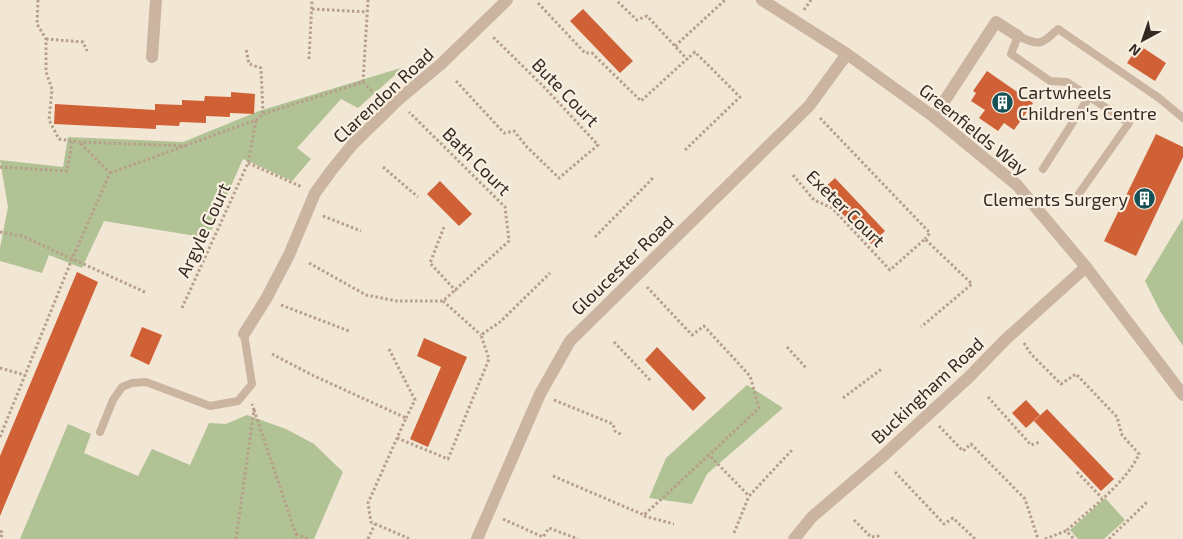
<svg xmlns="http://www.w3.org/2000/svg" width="1183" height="539" viewBox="0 0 1183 539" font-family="'Exo 2',sans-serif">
	<rect width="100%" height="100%" fill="#f2e6d5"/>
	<g fill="#b1c294">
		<path d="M404 67 358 108 341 99 297 148 311 159 292 181 243 159 208 238 104 221 82 268 49 255 42 273 0 261V248L8 207 0 160 63 167 68 137 183 142 259 111Z"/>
		<path d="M1183 218V346L1160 311 1145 281Z"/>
		<path d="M747 385 783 408 707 474 692 504 649 498 666 458Z"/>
		<path d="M247 415 286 429 314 444 343 472 314 539H20L68 424 91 434 84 453 138 476 152 449 190 465 209 423 226 424Z"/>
		<path d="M1105 498 1125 520 1104 539H1078L1070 530Z"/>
	</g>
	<g fill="#d06136">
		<path d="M583 9 633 61 620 73 570 21Z"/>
		<path d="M1139 45 1166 63 1155 81 1127 63Z"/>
		<path d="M987 71 1033 103 1014 130 1004 123 998 131 979 118 985 110 971 101 976 93 973 91Z"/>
		<path d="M231 92 255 94 254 114 230 113V117L206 116V123L180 122 179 126 156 125V129L54 124 55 104 155 110V104L182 105V100L204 101 205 96 231 97Z"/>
		<path d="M1156 134 1183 147V157L1136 256 1104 241Z"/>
		<path d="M835 178 885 231 871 244 821 191Z"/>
		<path d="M440 181 472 214 459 226 427 194Z"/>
		<path d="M77 272 98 282 0 516V456Z"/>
		<path d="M142 327 162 335 149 365 130 356Z"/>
		<path d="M424 338 467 357 428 447 410 439 441 367 417 356Z"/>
		<path d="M657 347 706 398 693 411 645 360Z"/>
		<path d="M1026 400 1040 415 1026 428 1012 413Z"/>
		<path d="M1047 409 1114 479 1101 491 1034 421Z"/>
	</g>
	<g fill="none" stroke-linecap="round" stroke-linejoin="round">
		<g stroke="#b79f8b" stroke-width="3" stroke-dasharray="2.5 2.5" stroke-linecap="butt">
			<path d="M38 0 37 24 46 39V72L52 89 49 120 59 139 79 142 187 146"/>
			<path d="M538 3 585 53H592L641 101 687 59 647 16 637 20 616 0"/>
			<path d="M312 9 367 12"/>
			<path d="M804 10 811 0"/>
			<path d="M46 39 83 42 87 51"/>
			<path d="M675 46 725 0"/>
			<path d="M309 59 312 0"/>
			<path d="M456 81 504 133 514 131 527 147 559 178 598 145 545 88 492 36"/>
			<path d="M363 82 368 0"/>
			<path d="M263 114 363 82 378 97"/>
			<path d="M820 118 930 233 925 239"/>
			<path d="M685 150 740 97 695 52 687 59"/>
			<path d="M248 163 302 187"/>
			<path d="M0 167 67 171 72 142"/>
			<path d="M383 167 418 197"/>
			<path d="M110 173 256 120 263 114 261 68 249 64 246 49"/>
			<path d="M793 175 814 200 832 208 890 270 925 239 972 284 921 327"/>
			<path d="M323 216 361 231"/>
			<path d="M444 227 430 263 456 291"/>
			<path d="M0 232 22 236 147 293"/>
			<path d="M595 237 654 177"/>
			<path d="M309 263 366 295 397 301H443L509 241 505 207 409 112"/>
			<path d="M647 287 692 335 704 326 750 376 759 408 709 455"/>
			<path d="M443 301 481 335"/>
			<path d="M281 305 349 331"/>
			<path d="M182 308 248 163 256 120"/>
			<path d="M614 342 650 380"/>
			<path d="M1024 343 1031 354 1061 384 1076 374 1117 417 1122 435 1139 454C1126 483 1090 509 1066 531"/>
			<path d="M787 347 807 369"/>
			<path d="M389 349 415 400 406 418"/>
			<path d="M272 354 312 375 406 418 368 503 371 522 410 539"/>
			<path d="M0 368 25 375"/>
			<path d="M988 397 1031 445 1040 442"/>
			<path d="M843 398 883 368"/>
			<path d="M554 400 613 424 615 431 622 435"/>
			<path d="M254 410 296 534V539"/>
			<path d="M939 426 963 451 971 444 1025 499 1038 539"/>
			<path d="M0 437 72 259 110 173 79 142"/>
			<path d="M397 438 448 459 489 359 481 335 500 322 550 273"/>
			<path d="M895 472 944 524 953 518 975 539"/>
			<path d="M1077 472 1102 498"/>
			<path d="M553 476 644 515 709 455 749 496 792 450"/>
			<path d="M644 516 674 524"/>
			<path d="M503 519 543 537 549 528 578 539"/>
			<path d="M854 520 871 537 878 536 880 539"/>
			<path d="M0 531 2 532 1 539"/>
			<path d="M734 533 749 496"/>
			<path d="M296 534 308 539"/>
			<path d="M236 539 254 410 252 404"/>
			<path d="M368 539 375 524"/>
			<path d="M1045 539 1066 531 1074 539"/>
			<path d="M1109 539 1147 502"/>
		</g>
		<g stroke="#cbb5a0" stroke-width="8">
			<path d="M1043 169 1089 97"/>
			<path d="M1078 195 1129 123 1067 82 1050 81 1011 54 1018 36C1040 46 1041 45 1058 29L1159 98 1183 118"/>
			<path d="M100 432 113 400 122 387 132 383 146 382 210 406 238 401 252 384 244 334"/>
		</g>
		<g stroke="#cbb5a0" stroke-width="12">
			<path d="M762 0 847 54 934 117 1017 185 1086 267 1183 395"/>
			<path d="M152 57 156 0"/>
			<path d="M934 117 996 22 1018 36"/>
			<path d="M244 334 266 299 289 255 315 193 331 171 352 145 398 100 441 64 507 0"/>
			<path d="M477 539 540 394 570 341 809 106 847 54"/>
			<path d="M794 539 812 517 882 457 969 377 1006 339 1086 267"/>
		</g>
	</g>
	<defs>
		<symbol id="building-disc" viewBox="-11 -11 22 22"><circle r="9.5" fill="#175158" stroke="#faf0e1"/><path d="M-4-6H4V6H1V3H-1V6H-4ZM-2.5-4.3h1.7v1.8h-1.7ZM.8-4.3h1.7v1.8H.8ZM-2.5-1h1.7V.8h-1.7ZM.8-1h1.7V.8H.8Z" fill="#fff"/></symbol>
	</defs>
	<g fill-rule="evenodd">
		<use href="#building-disc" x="990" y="90" width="25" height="25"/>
		<use href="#building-disc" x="1132" y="186" width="25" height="25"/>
	</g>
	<g text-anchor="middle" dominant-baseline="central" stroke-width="4.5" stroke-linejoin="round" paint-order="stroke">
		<g font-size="18" fill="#342a24" stroke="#faf0e1">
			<text transform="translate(566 92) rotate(46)">Bute Court</text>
			<text transform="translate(383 95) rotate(-43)">Clarendon Road</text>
			<text transform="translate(974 129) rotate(39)">Greenfields Way</text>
			<text transform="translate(477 161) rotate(45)">Bath Court</text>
			<text transform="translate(846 208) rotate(44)">Exeter Court</text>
			<text transform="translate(203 230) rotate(-65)">Argyle Court</text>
			<text transform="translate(622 265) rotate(-44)">Gloucester Road</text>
			<text transform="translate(927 390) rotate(-43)">Buckingham Road</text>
		</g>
		<g font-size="18" fill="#342a24" stroke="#faf0e1" text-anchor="start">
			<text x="1018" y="92">Cartwheels<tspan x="1018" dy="21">Children's Centre</tspan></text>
			<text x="1128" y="199" text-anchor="end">Clements Surgery</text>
		</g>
	</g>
	<g transform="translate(1143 40) rotate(220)" stroke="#faf0e1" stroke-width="4" paint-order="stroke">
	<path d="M0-4L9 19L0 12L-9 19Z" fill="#342a24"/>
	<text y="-8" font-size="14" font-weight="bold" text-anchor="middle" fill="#342a24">N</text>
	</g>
</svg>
